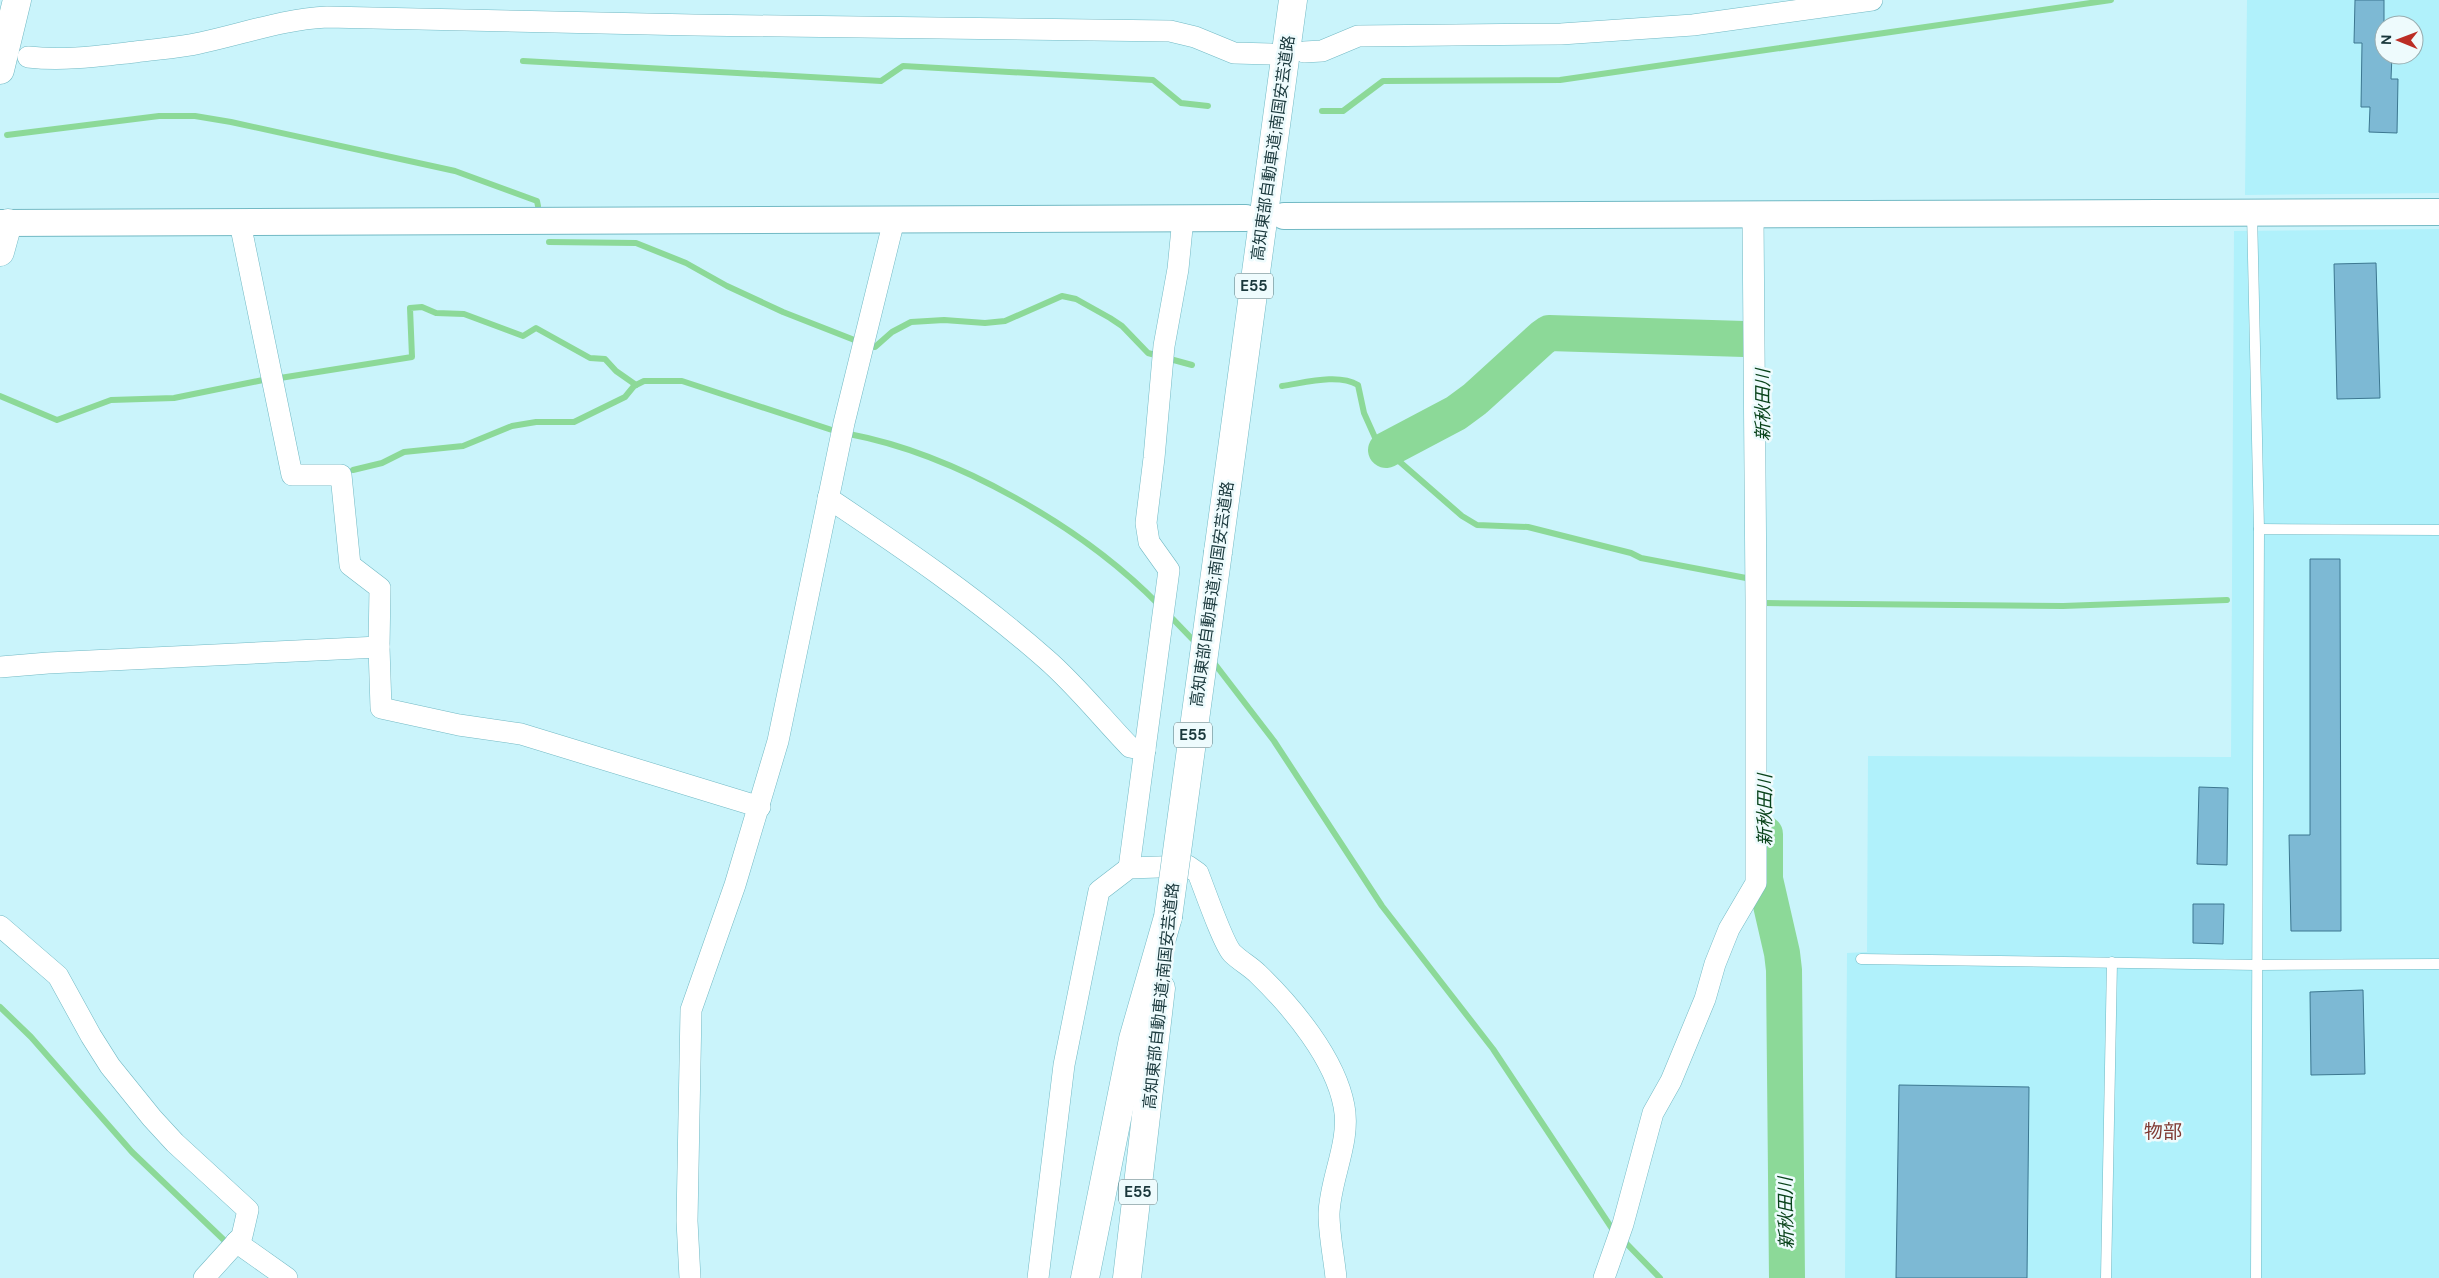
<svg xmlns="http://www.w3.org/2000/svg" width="2439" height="1278" viewBox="0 0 2439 1278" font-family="'DM Sans','Noto Sans JP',sans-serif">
	<rect width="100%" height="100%" fill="#caf4fb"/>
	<g fill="#b0f1fb" fill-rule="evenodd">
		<path d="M2247 0H2439V193L2245 195ZM2384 25H2414V55H2384Z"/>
		<path d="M2439 229V1278H1845L1847 953 1867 952 1868 756 2231 757 2234 231Z"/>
	</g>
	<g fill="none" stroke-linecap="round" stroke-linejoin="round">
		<g stroke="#8cd998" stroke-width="6">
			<path d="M523 61 881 81 903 66 1153 80 1181 103 1208 106"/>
			<path d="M1322 111H1343L1383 81 1560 80 2111 0"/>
			<path d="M7 135 159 116H195L231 122 455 171 537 201 538 206"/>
			<path d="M549 242 636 243 686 263 727 286 783 312 857 341"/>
			<path d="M871 345 875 347 892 332 911 322 944 320 985 323 1005 321 1062 296 1076 299 1110 318 1122 326 1148 353 1192 365"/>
			<path d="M280 378 412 357 410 308 422 307 436 313 464 314 523 336 536 328 590 358 605 359 616 371 636 385"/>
			<path d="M1282 386C1304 383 1338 373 1358 385L1364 413 1377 442 1462 516 1477 525 1528 527 1631 553 1641 558 1746 578"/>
			<path d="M0 396 57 420 111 400 174 398 263 380"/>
			<path d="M849 434C955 454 1083 527 1159 605"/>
			<path d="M353 470 382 463 404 452 463 446 512 426 536 422H574L625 397 634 386 644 381H682L835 431"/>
			<path d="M1765 603 2063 606 2227 600"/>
			<path d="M1168 614 1197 644"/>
			<path d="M1211 659 1274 741 1382 906 1493 1049 1613 1230"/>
			<path d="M0 1007 31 1037 132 1152 226 1242"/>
			<path d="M1624 1241 1660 1278"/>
		</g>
		<g stroke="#8cd998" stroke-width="36">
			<path d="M1386 450 1456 413 1475 399 1542 338 1549 333 1744 339"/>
			<path d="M1765 834V879L1782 953 1784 970 1787 1278"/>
		</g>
	</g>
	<g fill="#7db9d4" stroke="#3c7790">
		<path d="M2355 0H2384V55H2392L2391 79H2398L2397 133 2369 132 2370 107H2361L2362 43H2354Z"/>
		<path d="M2376 263 2380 398 2337 399 2334 264Z"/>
		<path d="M2310 559H2340L2341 931H2291L2289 835H2310Z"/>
		<path d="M2199 787 2228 788 2227 865 2197 864Z"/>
		<path d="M2193 904H2224L2223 944 2193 943Z"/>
		<path d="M2363 990 2365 1074 2311 1075 2310 992Z"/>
		<path d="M1899 1085 2029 1087 2027 1278H1896Z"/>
	</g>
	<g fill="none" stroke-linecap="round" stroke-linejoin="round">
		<defs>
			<g id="service">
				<path d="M2252 212 2259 529"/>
				<path d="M1861 959 2258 965 2439 964"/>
				<path d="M2106 1278 2112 962"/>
				<path d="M2256 1278 2259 529 2439 530"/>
			</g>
			<g id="minor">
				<path d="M1304 52 1322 51 1358 36 1561 34 1693 25 1872 0"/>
				<path d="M28 57C64 61 99 56 135 52 156 49 179 48 200 43 243 34 283 19 327 17L694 25 1170 31 1195 37 1234 53 1271 54"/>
				<path d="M240 223 292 475H341L350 565 380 588 379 647 381 708 459 725 521 734 760 807"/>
				<path d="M828 498C903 548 978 599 1046 659 1076 685 1102 718 1130 747L1145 750"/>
				<path d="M0 667 48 663 379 647"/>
				<path d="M1129 868 1169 570 1149 542 1146 523 1154 458 1164 346 1178 269 1183 218"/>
				<path d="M0 926 58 976 91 1036 110 1066 152 1118 175 1143 248 1210 242 1236 204 1278"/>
				<path d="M236 1242 287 1278"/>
				<path d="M690 1278 687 1221 691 1010 735 885 778 741 844 423 894 220"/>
				<path d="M1038 1278 1064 1065 1099 891 1129 868 1188 866 1198 873C1204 888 1223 943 1232 953 1240 961 1250 966 1258 974 1292 1007 1335 1058 1344 1106 1351 1142 1330 1178 1329 1214 1329 1235 1334 1257 1336 1278"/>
				<path d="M1604 1278 1623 1224 1653 1113 1671 1081 1705 999 1715 964 1729 929 1756 883V600L1753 215"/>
			</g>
			<g id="tertiary">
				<path d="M1284 216 2439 212"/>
				<path d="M0 223 1246 218"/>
			</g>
			<g id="trunk">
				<path d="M0 70 17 0"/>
				<path d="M0 252 8 223"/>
			</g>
			<g id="motorway">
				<path d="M1218 552 1293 0"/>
				<path d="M1085 1278 1133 1039 1168 917"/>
				<path d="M1127 1278 1161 988"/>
			</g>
		</defs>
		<use href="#service" stroke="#72b9c4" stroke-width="11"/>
		<use href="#minor" stroke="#72b9c4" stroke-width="22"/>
		<use href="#tertiary" stroke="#72b9c4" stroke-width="28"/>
		<use href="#trunk" stroke="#72b9c4" stroke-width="29"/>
		<use href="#motorway" stroke="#72b9c4" stroke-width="29"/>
		<use href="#service" stroke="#fff" stroke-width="10"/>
		<use href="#minor" stroke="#fff" stroke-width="21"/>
		<use href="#tertiary" stroke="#fff" stroke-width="26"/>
		<use href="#trunk" stroke="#fff" stroke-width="28"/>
		<use href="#motorway" stroke="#fff" stroke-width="28"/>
		<defs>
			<path id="motorway-bridge" d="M1168 917 1218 552"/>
		</defs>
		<use href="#motorway-bridge" stroke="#72b9c4" stroke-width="29" stroke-linecap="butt"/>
		<use href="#motorway-bridge" stroke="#fff" stroke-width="28"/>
	</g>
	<g text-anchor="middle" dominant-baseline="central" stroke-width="5" stroke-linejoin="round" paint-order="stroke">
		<g fill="#eefbfd" stroke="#5a7276" stroke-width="1">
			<rect x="1235" y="273.5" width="38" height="25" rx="4"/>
			<rect x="1174" y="722.5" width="38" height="25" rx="4"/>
			<rect x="1119" y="1179.5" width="38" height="25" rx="4"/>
		</g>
		<g font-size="15" font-weight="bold" fill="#1a383c">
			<text x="1254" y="286">E55</text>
			<text x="1193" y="735">E55</text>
			<text x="1138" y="1192">E55</text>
		</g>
		<g font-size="16" fill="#1a383c" stroke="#eefbfd">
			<text transform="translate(1273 148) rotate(-82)">高知東部自動車道;南国安芸道路</text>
			<text transform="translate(1212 594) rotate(-82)">高知東部自動車道;南国安芸道路</text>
			<text transform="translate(1161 996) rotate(-84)">高知東部自動車道;南国安芸道路</text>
		</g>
		<g font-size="18" font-style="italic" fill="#09431a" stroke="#eefbfd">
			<text transform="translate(1763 405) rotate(-90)">新秋田川</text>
			<text transform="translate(1765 810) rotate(-90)">新秋田川</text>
			<text transform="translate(1786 1213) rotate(-91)">新秋田川</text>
		</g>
		<g font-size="19" fill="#7f3831" stroke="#eefbfd">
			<text x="2163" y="1131">物部</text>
		</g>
	</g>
	<g transform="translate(2399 40) rotate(271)"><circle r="24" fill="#eefbfd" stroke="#99adb0"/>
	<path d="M0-4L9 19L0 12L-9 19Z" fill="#bb2d25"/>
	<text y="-8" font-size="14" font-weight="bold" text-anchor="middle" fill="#1a383c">N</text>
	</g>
</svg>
